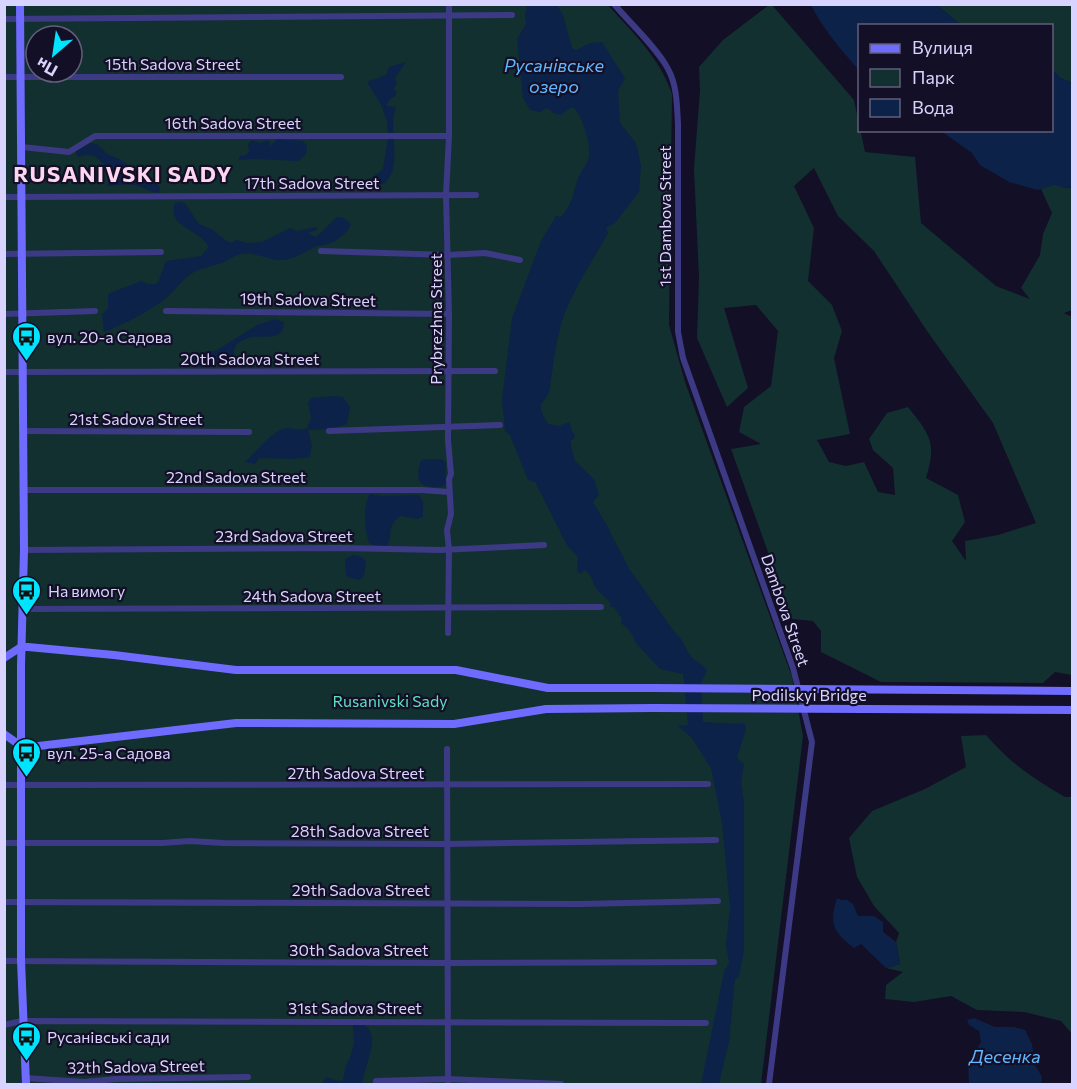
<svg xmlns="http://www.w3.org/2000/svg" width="1077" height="1089" viewBox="0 0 1077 1089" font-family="Commissioner,sans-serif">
	<rect width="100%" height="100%" fill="#130f26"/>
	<g fill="#12302f" fill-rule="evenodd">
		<path d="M5 5H608C633 33 660 58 672 94L669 325 685 382 792 677 803 736 761 1084H5ZM36 36H72V72H36Z"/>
		<path d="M769 5H772L854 100 865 152 915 157 921 223 996 286 1030 299 1021 288 1040 255 1043 234 1052 213 1041 189 1055 184 1066 188 1072 187V310L1064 313 1072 317V675L1055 672 1043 683 881 682 821 652V631L813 621 792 619 731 449 761 444 739 432 744 407 771 386 778 331 756 305 724 308 748 388 727 407 697 338 699 278 694 169 700 90 699 67 723 40ZM814 168 838 216 874 251 927 331 993 423 1036 523 998 535 965 541 966 561 952 541 965 522 958 495 926 478C937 442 930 435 908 407L887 413 869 439 873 450 893 468 895 495 878 492 864 462 846 466 829 462 817 440 850 434 834 358 842 331 832 305 808 281 814 228 794 186Z"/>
		<path d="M937 5H1072V83L1060 78 1052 69V26L961 25Z"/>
		<path d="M986 735C1012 765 1032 777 1065 797H1072V1034L1061 1021 1024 1012 977 1010 951 996 914 1002 885 999 886 985 903 972 886 968 900 964 896 942 899 933 874 906 857 877 849 838 872 811 925 789 966 767 961 736Z"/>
	</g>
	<g fill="#0c2248">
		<path d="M527 5H557L563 15 572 48 576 50 590 43 602 42 625 78 618 91 620 123 636 143 641 166 639 192 615 223 606 228 608 233C594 258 577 284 566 310 556 335 554 361 550 387 547 407 532 397 548 424L559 426 569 422 575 438 570 441 575 461 594 479 599 495 593 502C598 511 609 527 611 534L630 570 676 634C687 644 684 648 691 656 695 662 703 663 707 670L701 683 703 722 745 724 746 729 737 758 744 764 741 783 744 802V950L739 977 735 979 729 1042 719 1084H701L724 972 729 962 726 945 730 907 722 823 711 768 691 737 678 726 688 725 683 674 660 669 635 642C633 633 628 628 621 623L622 619 614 607H610L611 604C607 597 600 594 596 588 592 581 592 575 585 570L581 574 577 572 578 557 568 547 535 482 528 480 510 435 505 431 502 399 512 318 541 241 556 216 561 217C575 200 571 197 578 179 580 172 587 165 589 157 591 145 583 117 574 108H570L561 115 555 114 547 108 540 112 530 110 523 98 517 39 526 24 525 16Z"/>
		<path d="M811 5H937L961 25 860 26 859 70C841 50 823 29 811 5Z"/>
		<path d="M406 62 395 78 397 83 393 90H396V96L390 99 386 106 396 107C386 132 409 177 375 188L369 184 370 179 383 169 388 138 387 121 380 103 367 82 386 75 389 67Z"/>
		<path d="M1052 69 1060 78 1072 83V187L1066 188 1055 185 1038 190 1009 182 980 165 972 153 941 131 1052 130Z"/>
		<path d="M277 139 303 141 307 146 306 154 298 161 256 159 238 160 240 156 246 155 249 151 248 144 252 140 260 143 268 140 271 146Z"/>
		<path d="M91 143 97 144 109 155 119 159 133 168 148 172 147 177 160 187 159 193C151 192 148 190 141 187 130 183 118 185 107 186L112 174C102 162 96 151 78 157L75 151Z"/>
		<path d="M180 202 185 203 199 224 213 230 226 241 231 243 236 240 247 243 262 242 290 228 297 231 315 227 318 230 310 232 309 234 316 237 337 217 344 218 351 224C348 233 337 241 328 244 323 246 319 245 315 247 304 252 294 260 281 260 267 260 254 251 241 254 235 255 230 260 224 262 215 266 204 267 194 272 182 279 175 291 164 300 146 313 125 324 104 332L102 314 108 309V294L141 281 148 284H156L159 280 166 261 201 256 209 247C200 229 166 227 175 203Z"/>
		<path d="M275 319 284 322C284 340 268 336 255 337 249 337 242 340 237 344L234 350 235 364 218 365 207 361 201 367 192 366 191 362 197 355 217 350 257 325Z"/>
		<path d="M336 396 343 397 350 407 347 424 331 429 308 430 312 445 310 457 293 459 259 458 255 464 245 462C255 453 271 433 282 429 290 426 298 432 307 428L311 418 308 403 311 398Z"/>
		<path d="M426 459H441L446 462V483L444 486C422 489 413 484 421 460Z"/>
		<path d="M370 494 382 496 419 495 423 502V517L417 519 400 516C385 529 394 533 387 546H374L369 543C365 529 362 506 370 494Z"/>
		<path d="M354 555 362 557 366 561 364 576 359 580 348 577 346 575 345 559Z"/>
		<path d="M837 898 841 900H847L853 904 858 916H874L883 922V932L896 942 900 964 886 968 861 944 854 948C833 932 829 923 837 898Z"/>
		<path d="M974 1018 995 1027H1014L1025 1030 1032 1044 1035 1065 1042 1077 1041 1084H969L968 1063 981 1042 979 1031 969 1025 967 1020Z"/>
		<path d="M359 1022C386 1033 363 1064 363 1084H324L323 1081 326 1077 339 1081 343 1080 346 1065 349 1060 354 1044 353 1023Z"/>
	</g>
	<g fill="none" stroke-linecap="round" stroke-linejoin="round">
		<g stroke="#3d3a85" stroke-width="6">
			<path d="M614 4C629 22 658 49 668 69 677 85 677 106 678 124V332L683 358 793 668 812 742 769 1084"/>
			<path d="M4 19 512 15"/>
			<path d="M4 77H341"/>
			<path d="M22 147 69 152 95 136H449"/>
			<path d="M4 197 476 195"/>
			<path d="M321 251 448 255 485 253 520 260"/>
			<path d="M4 254 161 252"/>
			<path d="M166 311 449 314"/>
			<path d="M4 314 95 311"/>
			<path d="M4 372 495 371"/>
			<path d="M22 431 249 432"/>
			<path d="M329 431 500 425"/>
			<path d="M23 490H422L449 492"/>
			<path d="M24 550 340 548 440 550 544 545"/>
			<path d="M23 609 601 607"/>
			<path d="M448 633 449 550 447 530 451 514 449 479 451 474 448 440 449 314 446 195 449 136V4"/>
			<path d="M447 749 448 1084"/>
			<path d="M4 785 708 784"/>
			<path d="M4 843H162L190 841 223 843 446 844 716 840"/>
			<path d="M4 902 580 904 718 901"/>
			<path d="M4 961 448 963 714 962"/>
			<path d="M4 1025 22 1021 706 1023"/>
			<path d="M25 1078 84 1082 116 1079 248 1077"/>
			<path d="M376 1081 448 1079 561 1084"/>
		</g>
		<g stroke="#6f6bff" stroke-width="8">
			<path d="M20 4 24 550 21 666V960L26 1084"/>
			<path d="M4 658 21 647H28L114 655 236 670H456L548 688H653"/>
			<path d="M4 734 21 746 30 747 236 723 454 724 546 709 653 708"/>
		</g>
		<g stroke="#6f6bff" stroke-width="8">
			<path d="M653 688 1072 691"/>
			<path d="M653 708 1072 710"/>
		</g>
	</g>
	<defs>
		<symbol id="bus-pin" viewBox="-11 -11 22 30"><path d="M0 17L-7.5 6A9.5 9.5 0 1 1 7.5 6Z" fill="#00e5ff" stroke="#130f26"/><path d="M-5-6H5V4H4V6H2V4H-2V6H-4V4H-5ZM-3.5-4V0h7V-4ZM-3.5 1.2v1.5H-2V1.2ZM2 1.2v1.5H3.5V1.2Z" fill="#111"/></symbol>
	</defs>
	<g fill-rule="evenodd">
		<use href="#bus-pin" x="10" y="320" width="33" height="45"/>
		<use href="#bus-pin" x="10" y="574" width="33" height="45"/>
		<use href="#bus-pin" x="10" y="736" width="33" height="45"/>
		<use href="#bus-pin" x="10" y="1020" width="33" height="45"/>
	</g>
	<g text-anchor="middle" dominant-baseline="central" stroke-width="4.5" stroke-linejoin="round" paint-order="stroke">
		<g font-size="16" fill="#d9d4ff" stroke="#130f26">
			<text x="173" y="63">15th Sadova Street</text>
			<text x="233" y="122">16th Sadova Street</text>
			<text x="312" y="182">17th Sadova Street</text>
			<text transform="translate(664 216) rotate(-90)">1st Dambova Street</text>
			<text transform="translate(308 299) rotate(1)">19th Sadova Street</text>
			<text transform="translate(435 319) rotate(-90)">Prybrezhna Street</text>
			<text x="250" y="358">20th Sadova Street</text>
			<text x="136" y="418">21st Sadova Street</text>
			<text x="236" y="476">22nd Sadova Street</text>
			<text x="284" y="535">23rd Sadova Street</text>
			<text x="312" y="595">24th Sadova Street</text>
			<text transform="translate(786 610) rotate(71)">Dambova Street</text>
			<text x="809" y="694">Podilskyi Bridge</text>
			<text x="356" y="772">27th Sadova Street</text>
			<text x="360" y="830">28th Sadova Street</text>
			<text x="361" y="889">29th Sadova Street</text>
			<text x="359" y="949">30th Sadova Street</text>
			<text x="355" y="1007">31st Sadova Street</text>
			<text transform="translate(136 1066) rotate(-1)">32th Sadova Street</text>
		</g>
		<g font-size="16" fill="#d9d4ff" stroke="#130f26" text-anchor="start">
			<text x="47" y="336">вул. 20-а Садова</text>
			<text x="48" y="590">На вимогу</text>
			<text x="47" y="752">вул. 25-а Садова</text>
			<text x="47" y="1036">Русанівські сади</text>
		</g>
		<g font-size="16" fill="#5fe0c0" stroke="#130f26">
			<text x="390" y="700">Rusanivski Sady</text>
		</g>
		<g font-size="18" font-style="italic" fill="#62b6ff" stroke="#130f26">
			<text x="554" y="65">Русанівське<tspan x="554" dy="21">озеро</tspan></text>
			<text x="1005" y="1056">Десенка</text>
		</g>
		<g font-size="22" font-weight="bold" letter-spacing="1.5" fill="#ffd6f0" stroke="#130f26">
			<text x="123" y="173">RUSANIVSKI SADY</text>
		</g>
	</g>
	<rect width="1077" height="1089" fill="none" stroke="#d9d4ff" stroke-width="12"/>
	<rect x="858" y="24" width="195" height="108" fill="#130f26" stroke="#625e7d" stroke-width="1.5"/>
	<rect x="870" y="44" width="30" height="9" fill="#6f6bff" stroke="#625e7d" stroke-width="1.5"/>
	<text x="912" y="54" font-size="18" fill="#d9d4ff">Вулиця</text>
	<rect x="870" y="69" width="30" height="18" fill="#12302f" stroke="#625e7d" stroke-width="1.5"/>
	<text x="912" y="84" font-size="18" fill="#d9d4ff">Парк</text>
	<rect x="870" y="99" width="30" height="18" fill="#0c2248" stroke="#625e7d" stroke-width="1.5"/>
	<text x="912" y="114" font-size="18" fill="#d9d4ff">Вода</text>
	<g transform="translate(54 54) rotate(209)"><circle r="28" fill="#130f26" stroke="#625e7d" stroke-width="1.5"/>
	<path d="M0-4.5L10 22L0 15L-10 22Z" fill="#00e5ff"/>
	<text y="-9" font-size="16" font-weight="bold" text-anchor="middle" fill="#d9d4ff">Пн</text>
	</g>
</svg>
